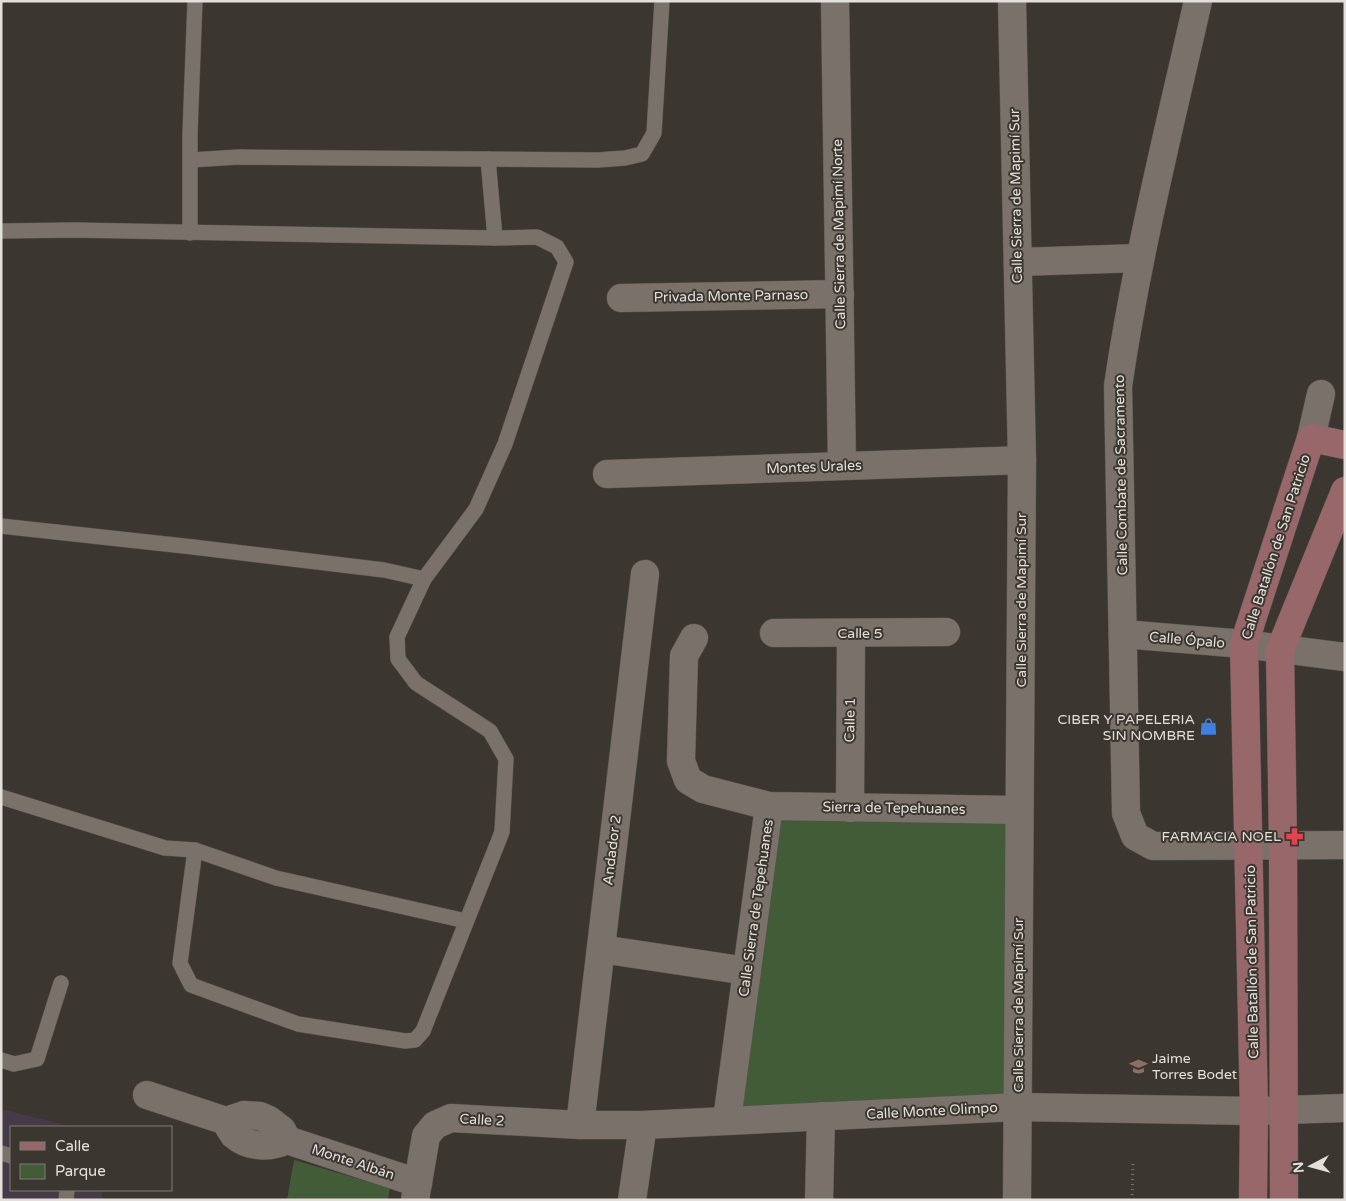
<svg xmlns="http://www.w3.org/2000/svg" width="1346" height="1201" viewBox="0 0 1346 1201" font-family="'Varela Round',sans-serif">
	<rect width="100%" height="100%" fill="#3c3630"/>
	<path fill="#473a48" d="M1 1109 74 1127H11V1190H103L102 1200H1Z"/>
	<g fill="#425c38">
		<path d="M769 806 1019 810 1018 1107 727 1120Z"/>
		<path d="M294 1160 390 1188 388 1200H287Z"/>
	</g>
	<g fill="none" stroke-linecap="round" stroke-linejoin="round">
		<defs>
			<g id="lane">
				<path d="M488 159 495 238"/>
				<path d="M190 160 239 157 598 160 625 158 642 154 654 133 662 1"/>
				<path d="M1 231 75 230 495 238 537 237 557 247 566 262 505 444 476 509 424 579 397 637 398 659 416 683 490 731 506 759 502 832 423 1031 415 1040 405 1041 298 1024 191 985 180 963 195 850 165 848 1 797"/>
				<path d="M190 233V133L195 1"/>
				<path d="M1 526 193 547 384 570 424 579"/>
				<path d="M195 850 276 878 466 921"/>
				<path d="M1 1060 14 1064 37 1059 61 983"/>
				<path d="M1 1153 11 1156"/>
				<path d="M66 1200 67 1190"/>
			</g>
			<g id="street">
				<path d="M835 1 842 466"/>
				<path d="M1012 1 1022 460 1017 1200"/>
				<path d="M1198 1C1169 129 1137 256 1118 386L1126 813 1135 836 1153 846 1345 845"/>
				<path d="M1018 262 1140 258"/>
				<path d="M621 298 840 294"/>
				<path d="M1311 438 1321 394"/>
				<path d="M607 474 1022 460"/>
				<path d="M774 633 946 632"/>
				<path d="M1123 634 1244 644 1345 657"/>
				<path d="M694 638 684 656 681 761 688 780 703 789 769 806 1019 810"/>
				<path d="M850 808 851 633"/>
				<path d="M601 949 747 971"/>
				<path d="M147 1095 226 1121 244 1115 260 1116 269 1120 282 1130 287 1140 418 1183"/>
				<path d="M727 1120 769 806"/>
				<path d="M226 1121C228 1126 231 1131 234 1135 249 1148 270 1148 287 1140"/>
				<path d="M580 1125 645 574"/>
				<path d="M415 1200 426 1136 435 1125 451 1118 580 1125H643L1018 1107 1254 1111 1345 1108"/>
				<path d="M632 1200 643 1125"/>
				<path d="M819 1200 821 1116"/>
			</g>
			<g id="secondary">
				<path d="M1253 1200 1254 1111 1244 644 1311 438 1345 445"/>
				<path d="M1284 1200 1283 846 1280 650 1345 491"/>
			</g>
		</defs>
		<use href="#lane" stroke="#59534f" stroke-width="16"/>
		<use href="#street" stroke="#59534f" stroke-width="29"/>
		<use href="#secondary" stroke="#59534f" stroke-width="29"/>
		<path stroke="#76716c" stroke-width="3" stroke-dasharray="1 4" stroke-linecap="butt" d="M1132 1200 1133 1161"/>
		<use href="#lane" stroke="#79716a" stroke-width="15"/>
		<use href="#street" stroke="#79716a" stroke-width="28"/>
		<use href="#secondary" stroke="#98676a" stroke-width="28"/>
	</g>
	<defs>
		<symbol id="shop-bare" viewBox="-9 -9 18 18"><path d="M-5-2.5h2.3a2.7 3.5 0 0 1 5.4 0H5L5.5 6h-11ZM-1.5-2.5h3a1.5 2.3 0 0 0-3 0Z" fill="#3f7fe0" stroke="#3c3630" stroke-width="2.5" paint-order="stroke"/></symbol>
		<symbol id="pharmacy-bare" viewBox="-9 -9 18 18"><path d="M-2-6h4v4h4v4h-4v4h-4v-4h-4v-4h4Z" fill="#e0444e" stroke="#3c3630" stroke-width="2.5" paint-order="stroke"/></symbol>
		<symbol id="school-bare" viewBox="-9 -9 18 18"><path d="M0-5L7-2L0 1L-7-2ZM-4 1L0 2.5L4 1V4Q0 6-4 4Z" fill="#8d6e63" stroke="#3c3630" stroke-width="2.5" paint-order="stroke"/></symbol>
	</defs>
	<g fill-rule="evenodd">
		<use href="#shop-bare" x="1196" y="714" width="25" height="25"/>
		<use href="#pharmacy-bare" x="1282" y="824" width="25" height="25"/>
		<use href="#school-bare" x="1126" y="1054" width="25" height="25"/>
	</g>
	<g text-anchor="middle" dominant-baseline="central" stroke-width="4" stroke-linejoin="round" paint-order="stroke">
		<g font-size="14" fill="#e3dfdb" stroke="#3c3630">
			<text transform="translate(1016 196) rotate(-91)">Calle Sierra de Mapimí Sur</text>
			<text transform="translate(839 234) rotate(-91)">Calle Sierra de Mapimí Norte</text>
			<text transform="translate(731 296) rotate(-1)">Privada Monte Parnaso</text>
			<text transform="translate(814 467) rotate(-2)">Montes Urales</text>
			<text transform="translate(1121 475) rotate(-91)">Calle Combate de Sacramento</text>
			<text transform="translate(1276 547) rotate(-72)">Calle Batallón de San Patricio</text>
			<text transform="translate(1021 600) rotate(-90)">Calle Sierra de Mapimí Sur</text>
			<text x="860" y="633">Calle 5</text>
			<text transform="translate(1187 640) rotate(5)">Calle Ópalo</text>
			<text transform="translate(850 720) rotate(-89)">Calle 1</text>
			<text transform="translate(894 808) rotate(1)">Sierra de Tepehuanes</text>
			<text transform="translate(612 850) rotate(-83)">Andador 2</text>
			<text transform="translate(756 908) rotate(-82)">Calle Sierra de Tepehuanes</text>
			<text transform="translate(1252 962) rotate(-91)">Calle Batallón de San Patricio</text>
			<text transform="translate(1018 1005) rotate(-90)">Calle Sierra de Mapimí Sur</text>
			<text transform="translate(932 1111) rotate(-3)">Calle Monte Olimpo</text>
			<text transform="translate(482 1120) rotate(3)">Calle 2</text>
			<text transform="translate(353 1162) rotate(18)">Monte Albán</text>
		</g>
		<g font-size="14" fill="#e3dfdb" stroke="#3c3630" text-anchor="end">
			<text x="1195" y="719">CIBER Y PAPELERIA<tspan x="1195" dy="16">SIN NOMBRE</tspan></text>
			<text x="1281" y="836">FARMACIA NOEL</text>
			<text x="1152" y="1058" text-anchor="start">Jaime<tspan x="1152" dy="16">Torres Bodet</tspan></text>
		</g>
	</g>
	<rect width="1346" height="1201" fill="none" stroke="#e3dfdb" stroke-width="5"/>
	<rect x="10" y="1126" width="162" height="65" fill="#3c3630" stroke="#7f7a74"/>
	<rect x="20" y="1142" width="25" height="8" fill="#98676a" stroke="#7f7a74"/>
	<text x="55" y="1151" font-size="15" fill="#e3dfdb">Calle</text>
	<rect x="20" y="1164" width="25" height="15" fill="#425c38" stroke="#7f7a74"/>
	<text x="55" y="1176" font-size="15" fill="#e3dfdb">Parque</text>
	<g transform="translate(1311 1166) rotate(264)" stroke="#3c3630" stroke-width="4" paint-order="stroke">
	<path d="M0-4L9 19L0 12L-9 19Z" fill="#e3dfdb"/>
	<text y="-8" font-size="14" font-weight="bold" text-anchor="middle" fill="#e3dfdb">N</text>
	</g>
</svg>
